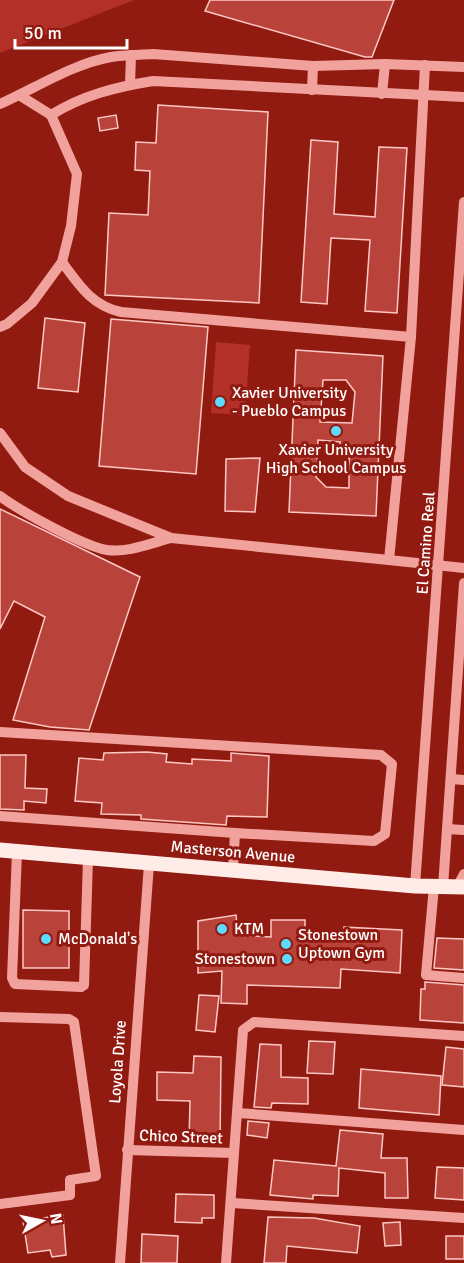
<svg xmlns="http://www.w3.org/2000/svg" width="464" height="1263" viewBox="0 0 464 1263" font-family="Signika,sans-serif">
	<rect width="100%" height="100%" fill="#911b11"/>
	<g fill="#b23027">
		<path d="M0 0H134L0 53Z"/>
		<path d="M216 342 250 345 245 415 211 413Z"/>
	</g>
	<g fill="#b9433a" stroke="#fdc8c4" stroke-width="1.5" fill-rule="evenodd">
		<path d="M210 0H394L372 57H365L205 11Z"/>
		<path d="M158 105 268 112 259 303 105 295 109 213 148 215 150 171 135 170 136 142 156 143Z"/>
		<path d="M116 115 118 128 100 131 98 118Z"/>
		<path d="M311 140 338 142 334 214 375 217 379 147 407 148 397 313 365 311 370 240 331 238 327 304 301 302Z"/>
		<path d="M45 318 85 323 78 392 38 388Z"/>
		<path d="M111 319 208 327 196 474 99 466Z"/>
		<path d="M296 350 383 356 376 516 289 512ZM323 380H346L355 392 352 423 320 422ZM318 440 340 442V453L349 452V488L326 487 316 477Z"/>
		<path d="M260 458 255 512 225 511 226 459Z"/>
		<path d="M0 509 140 577 89 730 50 727 13 720 45 617 14 601 0 629Z"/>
		<path d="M147 752 167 754 166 762 192 764V759L231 761V753L269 756 267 817 227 816 226 825 141 819V815L101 814 102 803 75 801 79 758 103 760 104 753Z"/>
		<path d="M0 755H26L25 788 47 789 46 803 24 801V810L0 809Z"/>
		<path d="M23 910 69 911V968H23Z"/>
		<path d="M236 915 238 935 271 937V920H305V938L343 940 344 927 402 930 400 973 341 969 340 988 247 985V1004L221 1003 222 971 198 973V921Z"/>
		<path d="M437 938 464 939V970L434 968Z"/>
		<path d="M425 982 464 985V1023L420 1020 421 989H425Z"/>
		<path d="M199 995 219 996 215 1032 196 1030Z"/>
		<path d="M309 1041 335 1042 333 1074 307 1073Z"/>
		<path d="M260 1044 281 1045V1077L308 1078V1104L272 1103 271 1108 254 1107Z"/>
		<path d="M446 1047 464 1049V1087L442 1085Z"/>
		<path d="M194 1056 221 1057 220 1143 189 1142 190 1101 157 1100V1072L193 1073Z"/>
		<path d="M361 1069 441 1076 439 1115 359 1108Z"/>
		<path d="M248 1121 269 1123 267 1138 247 1135Z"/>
		<path d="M340 1130 383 1134 381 1158H407L408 1198H385V1173L339 1168 338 1196 313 1195V1199L270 1195 274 1160 336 1166Z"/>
		<path d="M437 1167 464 1168V1200L435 1198Z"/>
		<path d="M176 1194 214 1195V1218H202V1223L175 1222Z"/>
		<path d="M63 1215 66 1255 52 1257 50 1250 28 1253 23 1221Z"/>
		<path d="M268 1217 314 1218 360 1226 357 1253 287 1246 286 1263H264Z"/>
		<path d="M400 1222 401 1245 385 1246 383 1223Z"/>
		<path d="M142 1234 178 1236 177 1263H141Z"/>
		<rect x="446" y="1236" width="18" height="23"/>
	</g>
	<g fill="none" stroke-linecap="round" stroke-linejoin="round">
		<g stroke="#f2a29d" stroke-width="10">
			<path d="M130 85 131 55"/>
			<path d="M312 90 313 66"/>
			<path d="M382 94 385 64"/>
			<path d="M0 104C36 88 72 64 111 57 125 55 139 55 153 54L313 66 385 64 464 67"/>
			<path d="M51 115C83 95 116 87 153 81L464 97"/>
			<path d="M62 262C79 285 92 306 121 312L411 337 389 560 464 568"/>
			<path d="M0 327 7 324 32 303 62 262 71 226 77 174 51 115 19 95"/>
			<path d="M411 337 425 65"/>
			<path d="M0 433 25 467 68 496 171 538 389 560"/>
			<path d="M0 496C20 511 83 546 107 550 128 553 151 543 171 538"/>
			<path d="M0 732 381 755 392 764 385 834 374 841 235 833 233 870"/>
			<path d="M451 779 464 780"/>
			<path d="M0 816 235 833"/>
			<path d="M447 829 464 830"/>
			<path d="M17 852 12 978 15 984 81 987 84 985 88 859"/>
			<path d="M415 886 464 202"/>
			<path d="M434 886 426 975 464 978"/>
			<path d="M443 887 464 583"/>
			<path d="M457 887 464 874"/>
			<path d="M0 1017 69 1019 74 1022 96 1176 70 1180V1195L0 1204"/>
			<path d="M238 1113 464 1130"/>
			<path d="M127 1150 234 1153"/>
			<path d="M232 1203 464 1218"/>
			<path d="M120 1263 149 864"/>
			<path d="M226 1263 243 1030 254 1022 464 1036"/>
		</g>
		<path stroke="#ffebe8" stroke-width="15" d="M0 850 415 886 464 887"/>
	</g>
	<g fill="#5edaff" stroke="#911b11" stroke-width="2">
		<circle cx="220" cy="402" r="6"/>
		<circle cx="336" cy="431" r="6"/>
		<circle cx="222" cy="929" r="6"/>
		<circle cx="46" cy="939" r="6"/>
		<circle cx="286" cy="944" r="6"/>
		<circle cx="287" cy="959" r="6"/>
	</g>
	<g text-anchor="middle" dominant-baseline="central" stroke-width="6" stroke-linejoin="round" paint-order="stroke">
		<g font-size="16" fill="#fff" stroke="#911b11" text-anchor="start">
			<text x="232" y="393">Xavier University<tspan x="232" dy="18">- Pueblo Campus</tspan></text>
			<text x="336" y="450" text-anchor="middle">Xavier University<tspan x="336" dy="18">High School Campus</tspan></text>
			<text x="234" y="929">KTM</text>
			<text x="298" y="935">Stonestown<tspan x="298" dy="18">Uptown Gym</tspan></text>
			<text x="58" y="939">McDonald's</text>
			<text x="275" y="959" text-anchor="end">Stonestown</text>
		</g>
		<g font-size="16" fill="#fff" stroke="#911b11">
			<text transform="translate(426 543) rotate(-86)">El Camino Real</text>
			<text transform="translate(233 852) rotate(5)">Masterson Avenue</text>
			<text transform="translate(118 1062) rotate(-86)">Loyola Drive</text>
			<text transform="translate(181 1137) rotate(2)">Chico Street</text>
		</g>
	</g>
	<g transform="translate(42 1221) rotate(81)" stroke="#911b11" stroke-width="4.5" paint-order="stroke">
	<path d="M0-4.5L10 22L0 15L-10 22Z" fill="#ffffff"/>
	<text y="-9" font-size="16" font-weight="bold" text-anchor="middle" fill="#ffffff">N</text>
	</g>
	<path d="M15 39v9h112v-9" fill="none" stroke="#ffffff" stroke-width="3"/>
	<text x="24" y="39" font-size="18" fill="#ffffff" stroke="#911b11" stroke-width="4.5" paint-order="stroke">50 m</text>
</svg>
